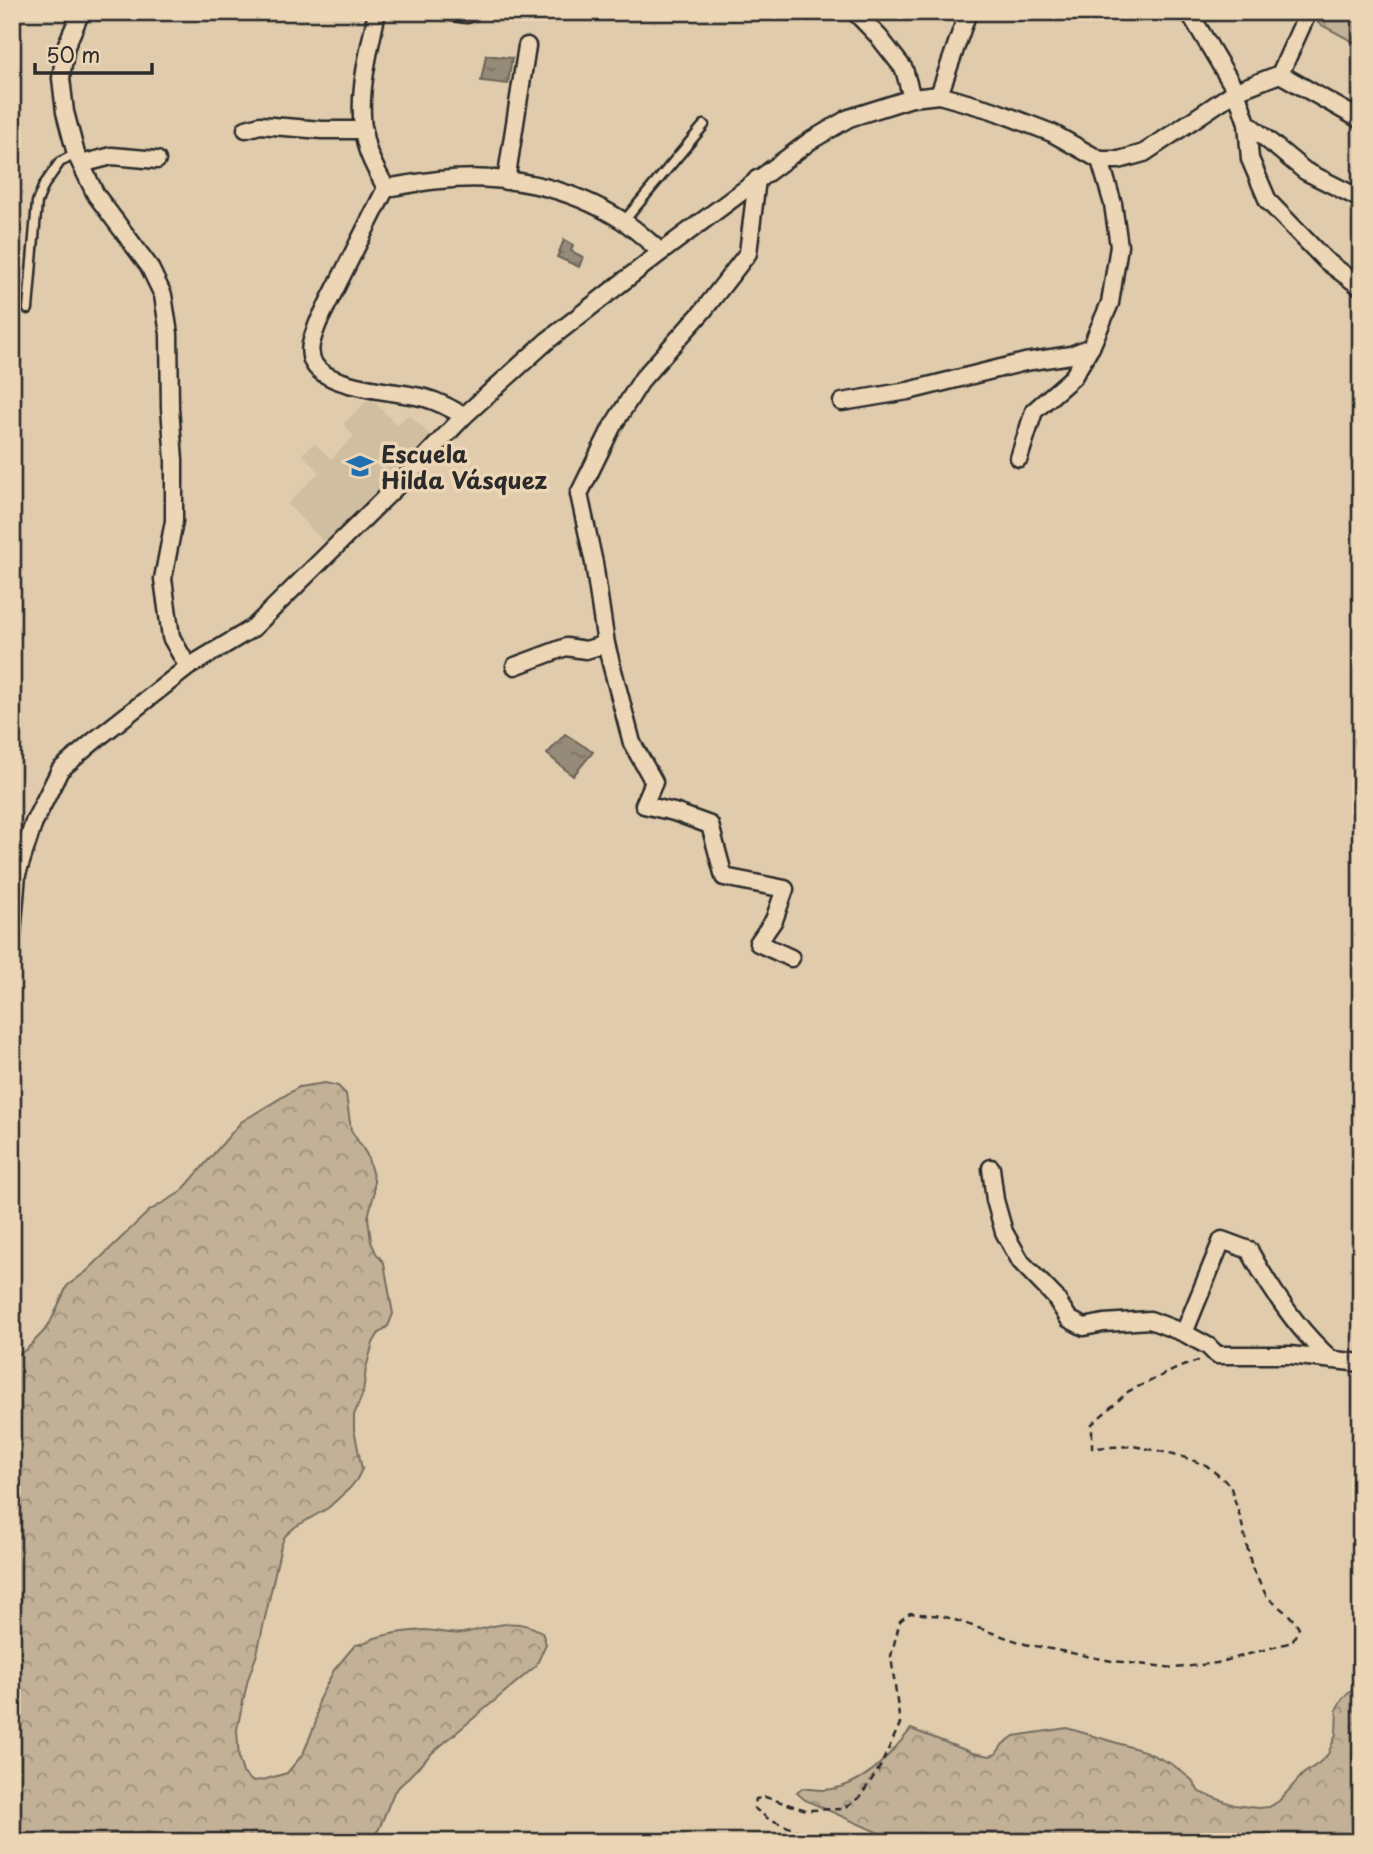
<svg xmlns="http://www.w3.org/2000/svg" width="1373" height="1854" viewBox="0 0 1373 1854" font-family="'Playpen Sans',sans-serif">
	<defs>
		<pattern id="forest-crowns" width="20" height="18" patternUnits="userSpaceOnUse" patternTransform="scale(1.75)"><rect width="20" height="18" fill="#c2b197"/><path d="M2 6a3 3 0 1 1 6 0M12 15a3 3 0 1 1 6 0" fill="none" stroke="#9e907b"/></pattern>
		<pattern id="water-ripples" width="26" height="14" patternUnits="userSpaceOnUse" patternTransform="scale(1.75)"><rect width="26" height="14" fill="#968a78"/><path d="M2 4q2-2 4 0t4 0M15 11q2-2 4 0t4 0" fill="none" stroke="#7b7163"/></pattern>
	</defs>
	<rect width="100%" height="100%" fill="#e0ccad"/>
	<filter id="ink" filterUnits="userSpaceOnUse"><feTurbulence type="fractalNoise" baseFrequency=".0143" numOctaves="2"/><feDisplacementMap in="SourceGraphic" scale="14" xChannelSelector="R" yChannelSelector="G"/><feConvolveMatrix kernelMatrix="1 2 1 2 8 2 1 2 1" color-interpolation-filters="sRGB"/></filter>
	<g filter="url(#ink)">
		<path fill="#d0bea1" d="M370 398 397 425 409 414 434 439 326 544 287 504 319 472 302 454 314 443 331 459 354 436 343 424Z"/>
		<g fill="url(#forest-crowns)" stroke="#766e61" stroke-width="2">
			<path d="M1321 12H1361V46L1318 23Z"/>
			<path d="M325 1083 338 1086 346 1094 351 1130 367 1155 374 1180V1194L368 1217 371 1242 376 1253 384 1263 393 1314 388 1326 379 1333 373 1343 366 1368 363 1393 354 1415V1429L362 1469 357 1479 350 1488 328 1508 295 1527 285 1536 281 1546 257 1654 248 1679 237 1729 239 1759 243 1773 252 1781 263 1780 287 1773 303 1754 316 1722 318 1701 334 1670 355 1645C363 1644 368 1641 375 1638 390 1633 409 1631 424 1630 437 1630 449 1635 463 1633 493 1628 512 1615 542 1632L546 1644 536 1666 432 1753 394 1792 379 1829 368 1842H12V1358L27 1349 44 1331 51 1321 67 1286 87 1271 149 1211 181 1192 241 1122 299 1087Z"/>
			<path d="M1361 1682V1842H899L805 1800 797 1793 802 1788C809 1789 817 1790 824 1790 865 1786 887 1758 911 1729L973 1753 990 1756 996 1754 1003 1744 1014 1736 1067 1728 1144 1751 1172 1764 1192 1780 1199 1792 1234 1805 1258 1808 1269 1807 1279 1801 1303 1774 1319 1763 1328 1754 1336 1734 1337 1708 1343 1698Z"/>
		</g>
		<g fill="url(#water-ripples)" stroke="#6b6459" stroke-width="2">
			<path d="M486 55 512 58 508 84 481 81Z"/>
			<path d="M564 240 573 245 571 251 583 257 579 267 557 257Z"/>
			<path d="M565 734 593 752 573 776 547 754Z"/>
		</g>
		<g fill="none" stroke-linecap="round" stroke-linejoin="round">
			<defs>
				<g id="lane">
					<path d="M624 221 704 125"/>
					<path d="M28 309 37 202 44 185 60 162 76 154"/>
				</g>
				<g id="street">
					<path d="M81 12 66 46 61 78 65 112 76 154 96 195 149 266 163 295 169 334 170 408 174 460V521L163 579 171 637 188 667"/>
					<path d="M377 12C368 57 354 103 367 148 371 162 379 175 386 188L318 323C313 337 306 350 314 364 329 389 398 391 425 398 440 402 452 409 464 416"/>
					<path d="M452 12 467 14 473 12"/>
					<path d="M855 12 879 37 904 69 912 98"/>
					<path d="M1189 12 1236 91 1247 123 1250 159 1268 201 1325 260 1361 287"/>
					<path d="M1280 74 1308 12"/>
					<path d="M939 95 968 12"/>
					<path d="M1247 123 1305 171 1361 199"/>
					<path d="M246 129 260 125 322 130H364"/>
					<path d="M81 164 112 156 157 160"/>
					<path d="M757 179 748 253 703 311 643 378 612 427 579 494 594 563 606 644 632 743 654 782 644 805 674 812 710 825 724 877 785 889 774 920 758 943 791 958"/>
					<path d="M506 181 527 46"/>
					<path d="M386 188C403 185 421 182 439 180 503 173 569 186 623 221 637 230 649 242 661 252"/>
					<path d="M842 402 908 391 1025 362 1071 355 1091 347"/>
					<path d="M1019 458 1034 411 1073 377 1091 347 1110 303 1119 246 1113 204 1100 160"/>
					<path d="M515 666 566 647 586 650 606 644"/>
					<path d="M12 935 17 874 34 822 60 770 94 741 188 667 253 628 408 475 464 416 547 341 661 252 810 141 849 118 912 98 939 95 992 110 1052 133 1100 160H1119L1144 153 1236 91 1280 74 1361 120"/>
					<path d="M991 1168 995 1200 1004 1232 1021 1262 1055 1297 1069 1319 1084 1327 1104 1323 1150 1320 1184 1333"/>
					<path d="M1332 1360C1297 1330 1271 1290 1249 1250L1222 1240 1184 1333 1208 1346 1217 1355H1290L1361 1363"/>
				</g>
			</defs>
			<use href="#lane" stroke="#2b2b2b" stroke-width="13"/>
			<use href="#street" stroke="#2b2b2b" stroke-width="21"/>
			<path stroke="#2b2b2b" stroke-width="2.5" stroke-dasharray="7 5" stroke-linecap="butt" d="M824 1842 767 1818 754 1808 756 1799 765 1797 806 1810 842 1809 860 1797 880 1767 900 1724 891 1656 900 1621 910 1613 943 1616 1025 1644 1112 1661 1175 1668 1217 1663 1292 1642 1299 1628 1290 1616 1267 1597 1252 1568 1241 1520 1230 1485 1206 1465 1174 1454 1133 1446 1092 1448V1424L1129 1391 1180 1367 1201 1360"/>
			<use href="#lane" stroke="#ecd6b5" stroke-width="8"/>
			<use href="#street" stroke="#ecd6b5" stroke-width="16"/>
		</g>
	</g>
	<defs>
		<symbol id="school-bare" viewBox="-9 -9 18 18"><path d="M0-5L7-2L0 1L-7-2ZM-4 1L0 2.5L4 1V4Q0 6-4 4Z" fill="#1f6fb2" stroke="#ecd6b5" stroke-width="2.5" paint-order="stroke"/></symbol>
	</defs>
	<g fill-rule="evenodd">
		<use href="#school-bare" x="341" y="447" width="38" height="38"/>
	</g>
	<g text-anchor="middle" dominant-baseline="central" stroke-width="7" stroke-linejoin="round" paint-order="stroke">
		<g font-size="23" font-weight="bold" fill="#2b2b2b" stroke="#ecd6b5" text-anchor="start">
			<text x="381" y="453">Escuela<tspan x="381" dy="26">Hilda Vásquez</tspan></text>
		</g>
	</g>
	<rect width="1373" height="1854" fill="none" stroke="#ecd6b5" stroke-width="42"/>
	<rect x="21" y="21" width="1331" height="1812" fill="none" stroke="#2b2b2b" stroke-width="2.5" filter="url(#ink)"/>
	<path d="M35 63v10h117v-10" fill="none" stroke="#2b2b2b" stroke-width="3.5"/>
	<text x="46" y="63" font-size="21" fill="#2b2b2b" stroke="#ecd6b5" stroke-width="5" paint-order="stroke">50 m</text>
</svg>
